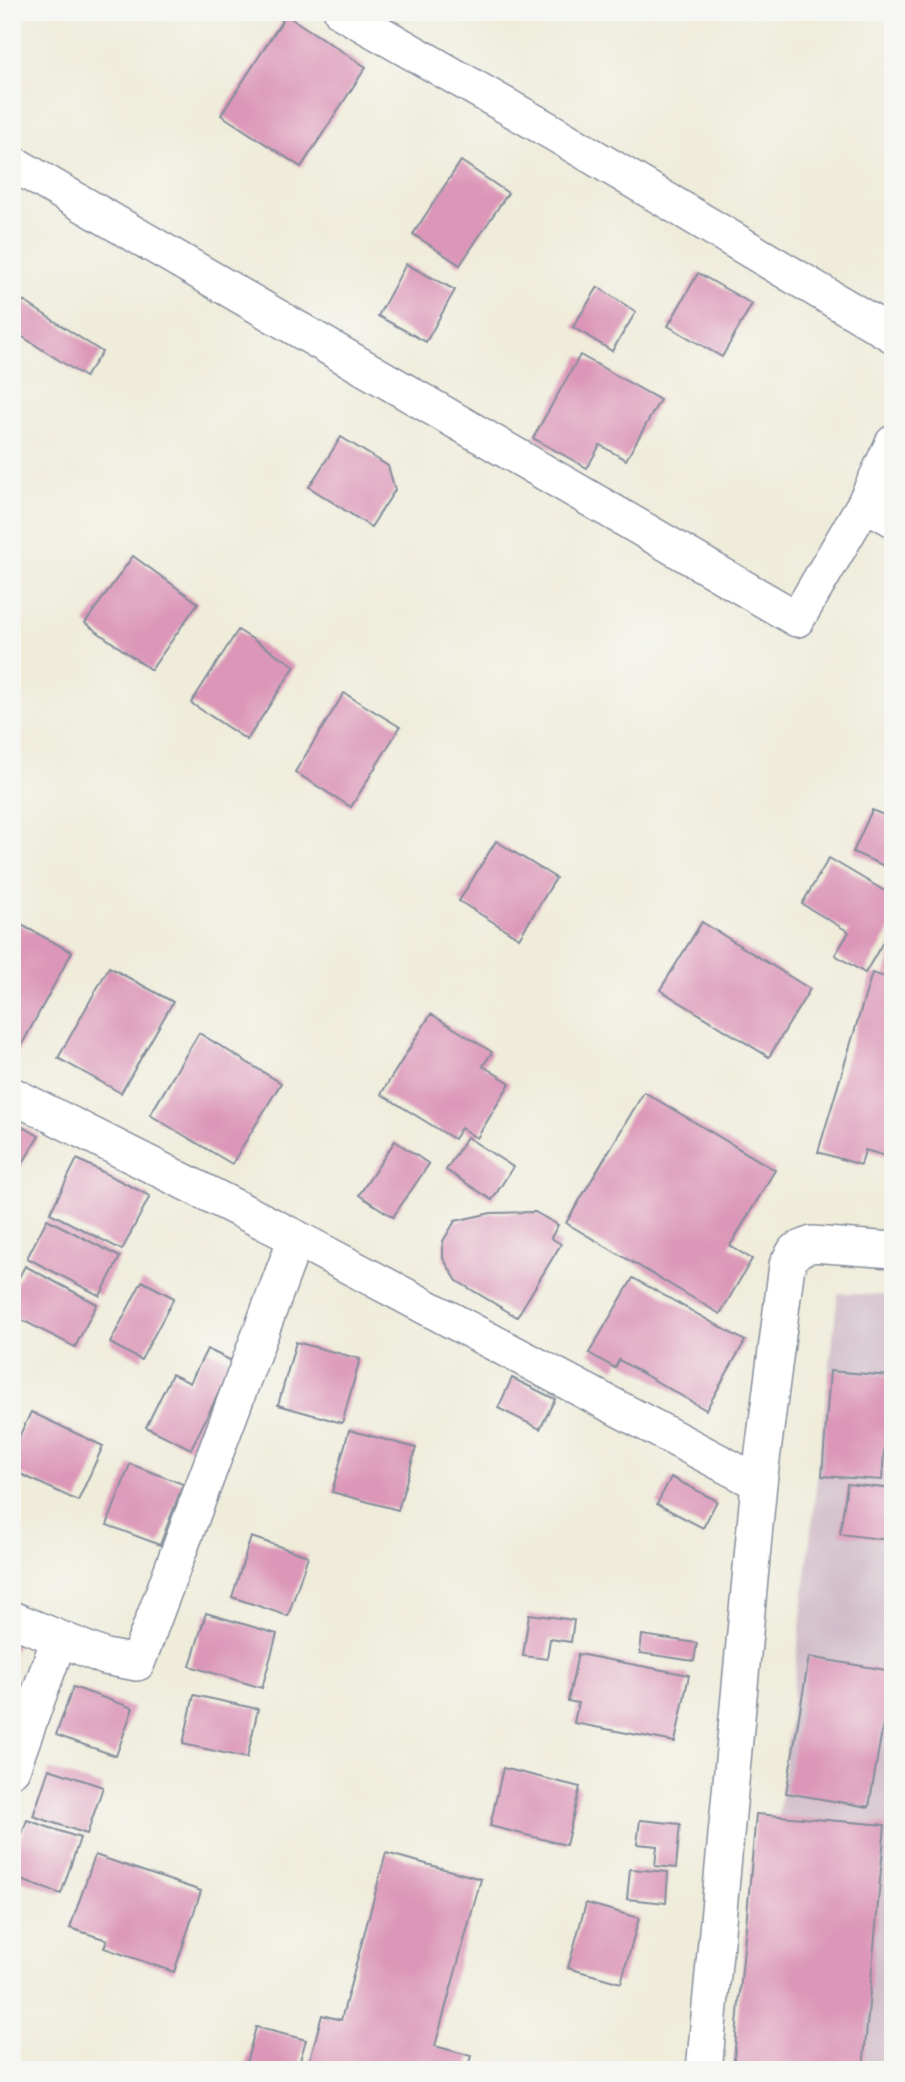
<svg xmlns="http://www.w3.org/2000/svg" width="905" height="2082" viewBox="0 0 905 2082" font-family="'IM FELL Double Pica',serif">
	<rect width="100%" height="100%" fill="#f6f6f2"/>
	<filter id="ink" filterUnits="userSpaceOnUse"><feTurbulence type="fractalNoise" baseFrequency=".0143" numOctaves="2"/><feDisplacementMap in="SourceGraphic" scale="14" xChannelSelector="R" yChannelSelector="G"/><feConvolveMatrix kernelMatrix="1 2 1 2 8 2 1 2 1" color-interpolation-filters="sRGB"/></filter>
	<filter id="wash" filterUnits="userSpaceOnUse"><feTurbulence type="fractalNoise" baseFrequency=".00686" numOctaves="4" result="noise"/><feDisplacementMap in="SourceGraphic" scale="28" xChannelSelector="R" yChannelSelector="G"/><feGaussianBlur stdDeviation="1.57" result="paint"/><feColorMatrix in="noise" values="0 0 0 0 0 0 0 0 0 0 0 0 0 0 0 0 0 1.4 0 .05"/><feComposite in="paint" operator="in"/></filter>
	<g filter="url(#wash)">
		<rect width="100%" height="100%" fill="#efecda"/>
		<path fill="#d1bdc9" d="M838 1293 893 1296V2070H750Z"/>
		<g id="blocks">
			<g fill="#dc96b7">
				<path d="M286 15 366 67 301 167 221 115Z"/>
				<path d="M461 161 508 193 460 265 413 234Z"/>
				<path d="M406 264 455 290 426 342 378 316Z"/>
				<path d="M698 273 752 304 722 357 668 326Z"/>
				<path d="M598 287 636 312 612 351 573 327Z"/>
				<path d="M16 296 102 352 85 377 12 330V302Z"/>
				<path d="M580 355 660 400 626 460 600 445 587 468 533 438Z"/>
				<path d="M341 437 388 466 395 490 371 527 309 487Z"/>
				<path d="M133 556 198 603 151 670 85 623Z"/>
				<path d="M238 630 295 666 247 740 191 703Z"/>
				<path d="M344 693 400 727 351 807 295 772Z"/>
				<path d="M872 810 893 819V870L853 852Z"/>
				<path d="M496 841 556 878 519 938 459 901Z"/>
				<path d="M829 858 893 896V925L865 973 835 955 849 932 802 904Z"/>
				<path d="M14 921 72 952 15 1057 12 1056Z"/>
				<path d="M702 922 810 989 769 1057 660 990Z"/>
				<path d="M892 952 893 1158 865 1150 861 1165 818 1152 872 973 885 977Z"/>
				<path d="M109 967 173 1002 121 1093 58 1058Z"/>
				<path d="M431 1014 492 1052 483 1066 510 1083 477 1138 461 1128 454 1139 381 1094Z"/>
				<path d="M199 1033 281 1083 232 1164 150 1115Z"/>
				<path d="M644 1092 775 1170 730 1246 752 1259 720 1314 566 1223Z"/>
				<path d="M12 1121 39 1136 12 1181Z"/>
				<path d="M467 1137 513 1167 492 1200 446 1170Z"/>
				<path d="M395 1141 429 1164 393 1217 359 1195Z"/>
				<path d="M77 1159 150 1196 122 1250 50 1213Z"/>
				<path d="M535 1212 558 1225 551 1238 561 1244 517 1317 457 1281 443 1258V1241L455 1221 491 1213Z"/>
				<path d="M47 1219 120 1257 100 1296 27 1258Z"/>
				<path d="M25 1266 97 1304 75 1347 12 1315V1290Z"/>
				<path d="M633 1278 745 1341 706 1410 619 1360 615 1368 589 1353Z"/>
				<path d="M142 1281 174 1298 141 1360 110 1343Z"/>
				<path d="M296 1342 360 1359 342 1423 278 1405Z"/>
				<path d="M207 1349 234 1362 191 1449 146 1427 172 1374 190 1383Z"/>
				<path d="M830 1371 890 1376 882 1480 822 1476Z"/>
				<path d="M512 1378 555 1399 540 1429 498 1408Z"/>
				<path d="M31 1412 103 1446 78 1501 12 1470V1451Z"/>
				<path d="M349 1430 416 1448 398 1510 332 1492Z"/>
				<path d="M130 1464 183 1484 160 1545 107 1525Z"/>
				<path d="M671 1477 717 1501 703 1528 657 1504Z"/>
				<path d="M847 1484 893 1489 888 1540 840 1534Z"/>
				<path d="M251 1537 308 1556 288 1616 232 1597Z"/>
				<path d="M206 1613 277 1634 262 1688 190 1666Z"/>
				<path d="M529 1614 574 1620 571 1642 550 1639 547 1659 523 1656Z"/>
				<path d="M12 1633 20 1637 12 1656Z"/>
				<path d="M642 1635 697 1643 694 1661 640 1653Z"/>
				<path d="M578 1654 689 1675 675 1742 574 1723 578 1703 568 1701Z"/>
				<path d="M809 1657 892 1671 869 1807 786 1793Z"/>
				<path d="M73 1687 133 1708 116 1756 56 1735Z"/>
				<path d="M194 1695 258 1709 247 1758 183 1744Z"/>
				<path d="M503 1768 580 1787 566 1845 490 1826Z"/>
				<path d="M49 1769 103 1787 87 1834 33 1816Z"/>
				<path d="M756 1814 885 1825 863 2070H733Z"/>
				<path d="M27 1820 80 1838 61 1894 12 1877V1861Z"/>
				<path d="M640 1820 680 1824 676 1868 655 1866 657 1846 637 1844Z"/>
				<path d="M386 1853 481 1879 435 2046 471 2056 467 2070H307L322 2015 341 2020Z"/>
				<path d="M95 1855 201 1891 174 1972 104 1948 107 1940 70 1928Z"/>
				<path d="M630 1869 668 1872 666 1903 627 1899Z"/>
				<path d="M586 1903 639 1918 621 1983 568 1968Z"/>
				<path d="M256 2027 306 2040 297 2070H244Z"/>
			</g>
		</g>
	</g>
	<g filter="url(#ink)">
		<use href="#blocks" fill-opacity="0" stroke="#858e9c" stroke-width="2"/>
		<g fill="none" stroke-linecap="round" stroke-linejoin="round">
			<defs>
				<g id="minor">
					<path d="M342 12 552 132 893 335"/>
					<path d="M12 163 797 619 865 503"/>
					<path d="M893 443 865 503 893 519"/>
					<path d="M12 1095 296 1238 759 1483"/>
					<path d="M12 1619 105 1657 137 1663 296 1238"/>
					<path d="M12 1769 59 1639"/>
					<path d="M704 2070 759 1483 787 1265 795 1251 812 1244 893 1250"/>
				</g>
			</defs>
			<use href="#minor" stroke="#858e9c" stroke-width="38"/>
			<use href="#minor" stroke="#fff" stroke-width="35"/>
		</g>
	</g>
	<rect width="905" height="2082" fill="none" stroke="#f6f6f2" stroke-width="42"/>
</svg>
